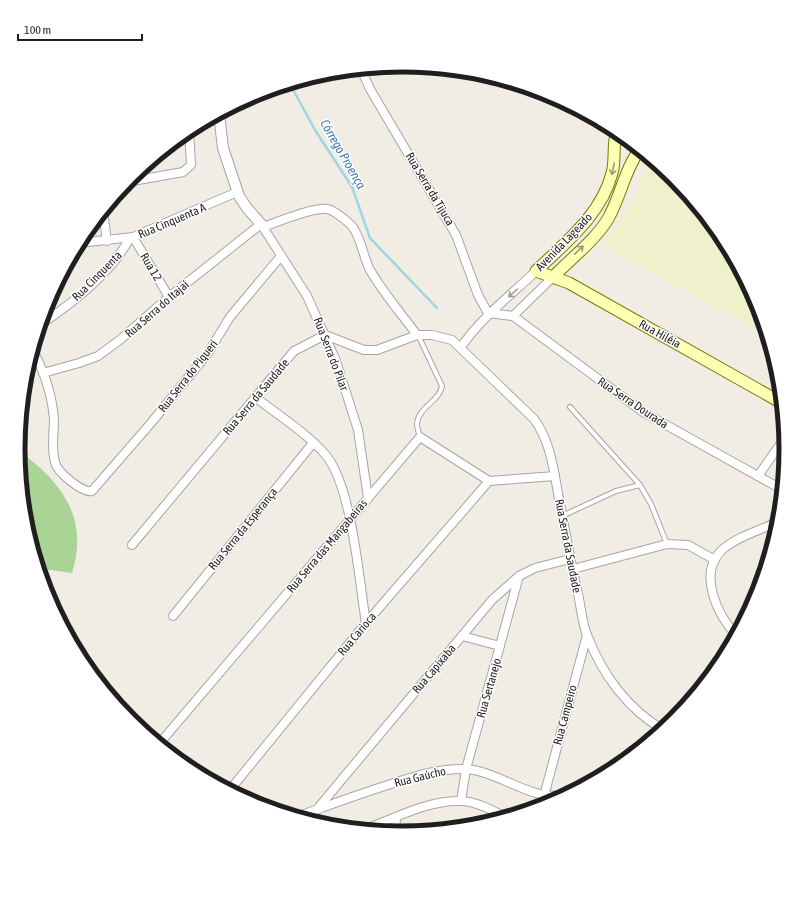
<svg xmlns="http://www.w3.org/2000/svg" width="805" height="899" viewBox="0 0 805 899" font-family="'Asap Condensed',sans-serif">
	<rect width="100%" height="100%" fill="#f1ece4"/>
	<path fill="#eff1cd" d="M652 160 675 178 722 236 758 303 768 336 602 246 633 200 649 162Z"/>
	<path fill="#a9d495" d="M27 457C66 487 88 523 72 573L51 570 40 571 25 524 19 459Z"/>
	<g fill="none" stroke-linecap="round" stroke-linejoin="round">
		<path stroke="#a0d5e2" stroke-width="2.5" d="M290 84 315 130 352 187 370 238 437 308"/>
		<defs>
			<g id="service">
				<path d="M418 335 442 386C440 401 418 407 417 424 417 428 419 433 420 437"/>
				<path d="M570 407 640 485 651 504 667 544"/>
				<path d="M562 516 616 491 640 485"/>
			</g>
			<g id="minor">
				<path d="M361 69 370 89 456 235 478 295 488 313"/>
				<path d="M127 182 183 172 191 165 189 130"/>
				<path d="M103 211 107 241"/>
				<path d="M263 227C277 222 314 207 327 209 334 210 347 221 352 226 361 238 363 255 369 268 382 292 401 313 417 335"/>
				<path d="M133 237 169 297"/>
				<path d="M79 243 133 237 237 192"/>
				<path d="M488 313 513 316 643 412 783 490"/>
				<path d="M513 316 552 278"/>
				<path d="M40 325C74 302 110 274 130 238"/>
				<path d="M461 347C482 317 510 296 536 271"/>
				<path d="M33 351C44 371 52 396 54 419 54 432 51 449 55 462 57 472 82 493 92 491L151 423 208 353 230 317 281 256"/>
				<path d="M43 373 79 363 98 356 121 339 169 297 261 224 307 296 336 361 358 430 368 498"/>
				<path d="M255 397C278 415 304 431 324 453 352 483 359 581 366 623"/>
				<path d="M758 476 786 436"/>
				<path d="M132 545 294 351 325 335 364 350H377L417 335H432L452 340 534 419C551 442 554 472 559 499 565 531 571 563 578 594 581 607 582 623 587 635 602 674 628 710 664 730"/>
				<path d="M573 569 667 544 688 545 715 560"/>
				<path d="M173 616 313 443"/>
				<path d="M462 636 500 646"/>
				<path d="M737 636C718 616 697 574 722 550 736 537 763 529 780 521"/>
				<path d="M159 744 420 437 489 481 555 476"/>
				<path d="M229 791 366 623 489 481"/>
				<path d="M544 796 587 635"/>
				<path d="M461 801 466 769 519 576"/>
				<path d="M318 808 492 600 519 576 535 568 570 559"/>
				<path d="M296 817C327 806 359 794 391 784 416 776 439 768 466 769 502 772 530 802 568 795"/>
				<path d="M363 830C393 819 428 800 460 801 476 801 494 811 507 818"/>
				<path d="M395 833 396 818"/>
			</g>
			<path id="tertiary" d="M219 114 223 148 239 196 247 208 261 224"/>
			<g id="secondary">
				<path d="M617 131C612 144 616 160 612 173 602 214 565 243 536 271L569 283 782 403"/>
				<path d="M552 278C570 259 597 239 609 217 621 195 625 169 640 149"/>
			</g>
		</defs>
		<use href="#service" stroke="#a6a6a6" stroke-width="6"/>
		<use href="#minor" stroke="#a6a6a6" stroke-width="10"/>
		<use href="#tertiary" stroke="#a6a6a6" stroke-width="12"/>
		<use href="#secondary" stroke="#717c00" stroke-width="13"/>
		<use href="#service" stroke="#fff" stroke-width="4"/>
		<use href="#minor" stroke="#fff" stroke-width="8"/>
		<use href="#tertiary" stroke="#fff" stroke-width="10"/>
		<use href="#secondary" stroke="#fdffb4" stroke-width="11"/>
	</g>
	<defs><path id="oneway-shaft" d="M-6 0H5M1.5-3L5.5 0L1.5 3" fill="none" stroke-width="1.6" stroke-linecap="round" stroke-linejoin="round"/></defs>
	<g stroke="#999a71">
		<use href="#oneway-shaft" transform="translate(613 169) rotate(101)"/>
		<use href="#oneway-shaft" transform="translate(579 250) rotate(-44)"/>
	</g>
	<use stroke="#9a9a9a" href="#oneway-shaft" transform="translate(513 293) rotate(138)"/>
	<g text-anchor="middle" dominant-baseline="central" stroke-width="3" stroke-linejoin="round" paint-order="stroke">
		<g font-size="12" fill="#1f1f1f" stroke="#fff">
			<text transform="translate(430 189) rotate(59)">Rua Serra da Tijuca</text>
			<text transform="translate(172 221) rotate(-23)">Rua Cinquenta A</text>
			<text transform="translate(564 242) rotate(-46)">Avenida Lageado</text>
			<text transform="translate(151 267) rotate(59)">Rua 12</text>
			<text transform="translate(97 276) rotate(-45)">Rua Cinquenta</text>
			<text transform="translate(157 309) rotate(-41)">Rua Serra do Itajaí</text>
			<text transform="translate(660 334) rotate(29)">Rua Hiléia</text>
			<text transform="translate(331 354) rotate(69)">Rua Serra do Pilar</text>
			<text transform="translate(188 376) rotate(-52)">Rua Serra do Piqueri</text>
			<text transform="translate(256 397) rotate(-50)">Rua Serra da Saudade</text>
			<text transform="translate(633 403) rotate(34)">Rua Serra Dourada</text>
			<text transform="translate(243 529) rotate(-51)">Rua Serra da Esperança</text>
			<text transform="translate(327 546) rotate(-50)">Rua Serra das Mangabeiras</text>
			<text transform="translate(568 546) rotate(79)">Rua Serra da Saudade</text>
			<text transform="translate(357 634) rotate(-50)">Rua Carioca</text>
			<text transform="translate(434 669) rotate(-50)">Rua Capixaba</text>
			<text transform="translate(489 688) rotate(-74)">Rua Sertanejo</text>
			<text transform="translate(565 715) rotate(-75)">Rua Campeiro</text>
			<text transform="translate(420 777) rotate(-14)">Rua Gaúcho</text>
		</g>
		<g font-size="13" font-style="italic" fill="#3f7ab0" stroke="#fff">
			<text transform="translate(343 154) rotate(60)">Córrego Proença</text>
		</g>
	</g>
	<path d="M0 0H805V899H0ZM25 449a377 377 0 1 1 754 0a377 377 0 1 1-754 0Z" fill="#fff" fill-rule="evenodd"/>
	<path fill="none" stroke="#1f1f1f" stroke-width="5" d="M25 449a377 377 0 1 1 754 0a377 377 0 1 1-754 0Z"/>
	<path d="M18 34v6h124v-6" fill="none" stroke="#1f1f1f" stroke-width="2"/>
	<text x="24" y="34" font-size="12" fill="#1f1f1f" stroke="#ffffff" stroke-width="3" paint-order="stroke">100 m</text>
</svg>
